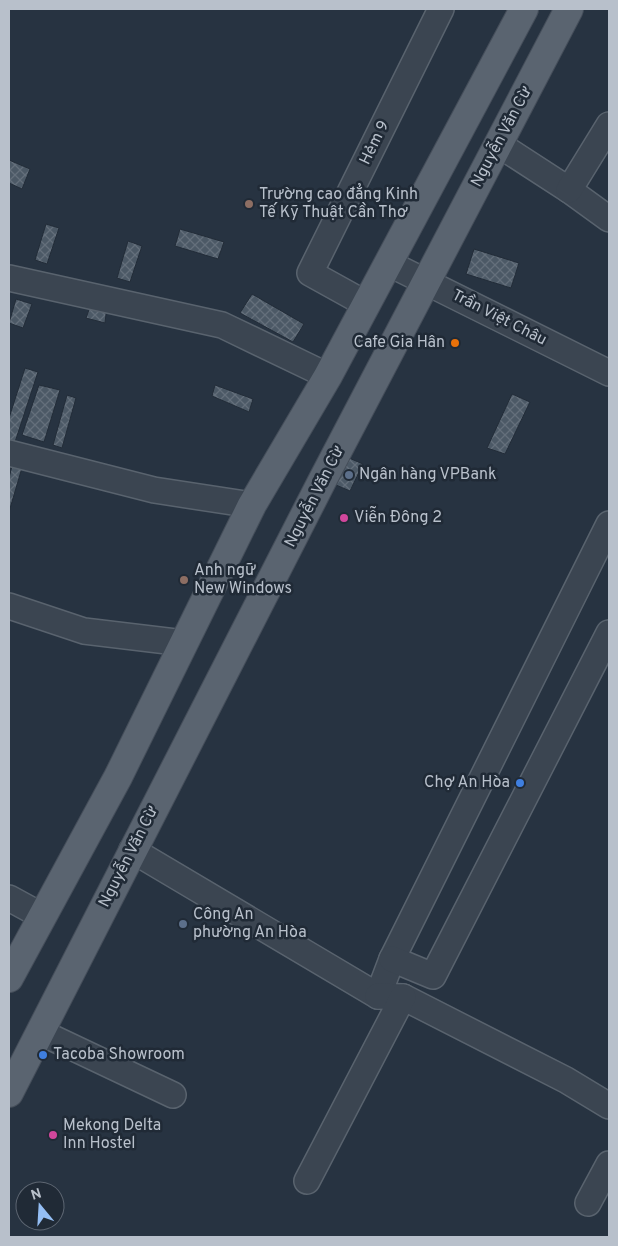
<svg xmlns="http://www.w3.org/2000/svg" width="618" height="1246" viewBox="0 0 618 1246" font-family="Overpass,sans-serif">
	<defs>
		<pattern id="building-cross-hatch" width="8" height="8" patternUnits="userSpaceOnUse" patternTransform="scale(1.25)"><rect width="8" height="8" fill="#4c5966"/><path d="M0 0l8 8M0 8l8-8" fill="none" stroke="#646f7b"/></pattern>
	</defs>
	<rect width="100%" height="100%" fill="#273341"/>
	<g fill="url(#building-cross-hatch)" stroke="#222c38">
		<path d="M9 160 30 169 22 189 9 183Z"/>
		<path d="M46 224 59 228 47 264 35 260Z"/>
		<path d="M180 229 224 242 218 259 175 246Z"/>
		<path d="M128 241 142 246 130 282 117 278Z"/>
		<path d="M474 249 519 263 511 288 466 274Z"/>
		<path d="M252 294 304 324 293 342 240 313Z"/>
		<path d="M16 299 32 304 23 328 9 323Z"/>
		<path d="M93 299 107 305 105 323 86 318Z"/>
		<path d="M25 368 38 372 15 442 9 440V418Z"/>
		<path d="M39 385 60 390 44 442 22 435Z"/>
		<path d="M215 385 253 399 249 412 212 396Z"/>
		<path d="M512 394 530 402 505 454 487 448Z"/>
		<path d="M67 395 76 398 62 448 53 445Z"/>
		<path d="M14 458 24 461 9 512V478Z"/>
		<path d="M349 458 363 464 350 491 336 485Z"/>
	</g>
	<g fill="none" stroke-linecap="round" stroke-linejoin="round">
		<defs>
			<g id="minor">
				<path d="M498 144 569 190 609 219"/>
				<path d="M569 190 609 125"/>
				<path d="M388 263 609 373"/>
				<path d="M9 278 222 325 328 376"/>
				<path d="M366 304 310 273 441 9"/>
				<path d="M9 453 154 490 252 505"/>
				<path d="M9 606 84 631 184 643"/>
				<path d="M132 850 378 996 392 959 609 524"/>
				<path d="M9 898 42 916"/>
				<path d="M392 959 433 976 609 633"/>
				<path d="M378 996 403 997 566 1080 609 1106"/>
				<path d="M40 1032 173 1095"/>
				<path d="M307 1181 403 997"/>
				<path d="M588 1203 609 1164"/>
			</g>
			<g id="major">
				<path d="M9 978 118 777 252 505 328 376 524 9"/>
				<path d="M9 1093 322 481 569 9"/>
			</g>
		</defs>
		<use href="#minor" stroke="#59636e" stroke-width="28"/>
		<use href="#major" stroke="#454e5a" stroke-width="30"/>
		<use href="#minor" stroke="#3b4551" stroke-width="25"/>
		<use href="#major" stroke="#5a6470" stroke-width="28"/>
	</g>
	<g fill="#8d6e63" stroke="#202a36" stroke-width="2">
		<circle cx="249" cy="204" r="5"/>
		<circle cx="184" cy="580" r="5"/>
	</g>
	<circle fill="#e8710a" stroke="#202a36" stroke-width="2" cx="455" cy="343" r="5"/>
	<g fill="#5c6f8a" stroke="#202a36" stroke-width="2">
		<circle cx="349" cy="475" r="5"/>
		<circle cx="183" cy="924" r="5"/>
	</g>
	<g fill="#d1479c" stroke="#202a36" stroke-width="2">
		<circle cx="344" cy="518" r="5"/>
		<circle cx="53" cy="1135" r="5"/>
	</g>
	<g fill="#3f7fe0" stroke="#202a36" stroke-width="2">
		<circle cx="520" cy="783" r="5"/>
		<circle cx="43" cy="1055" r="5"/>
	</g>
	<g text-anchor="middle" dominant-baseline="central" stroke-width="5" stroke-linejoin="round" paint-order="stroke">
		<g font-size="16" fill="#b8c0cb" stroke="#202a36">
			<text transform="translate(502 137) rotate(-62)">Nguyễn Văn Cừ</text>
			<text transform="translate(375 143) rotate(-64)">Hẻm 9</text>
			<text transform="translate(499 318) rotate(27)">Trần Việt Châu</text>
			<text transform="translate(315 497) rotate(-63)">Nguyễn Văn Cừ</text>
			<text transform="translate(129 857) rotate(-63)">Nguyễn Văn Cừ</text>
		</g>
		<g font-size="16" fill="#b8c0cb" stroke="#202a36" text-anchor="start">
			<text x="259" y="195">Trường cao đẳng Kinh<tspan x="259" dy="18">Tế Kỹ Thuật Cần Thơ</tspan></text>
			<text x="445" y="343" text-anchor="end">Cafe Gia Hân</text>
			<text x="359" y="475">Ngân hàng VPBank</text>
			<text x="354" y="518">Viễn Đông 2</text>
			<text x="194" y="571">Anh ngữ<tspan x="194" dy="18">New Windows</tspan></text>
			<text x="510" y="783" text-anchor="end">Chợ An Hòa</text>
			<text x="193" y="915">Công An<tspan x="193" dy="18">phường An Hòa</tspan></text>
			<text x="53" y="1055">Tacoba Showroom</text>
			<text x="63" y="1126">Mekong Delta<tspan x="63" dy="18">Inn Hostel</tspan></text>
		</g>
	</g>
	<rect width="618" height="1246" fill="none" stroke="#b8c0cb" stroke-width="20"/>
	<g transform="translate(40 1206) rotate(342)"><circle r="24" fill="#202a36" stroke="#5d6672"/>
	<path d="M0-4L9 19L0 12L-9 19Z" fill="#94bef4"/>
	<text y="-8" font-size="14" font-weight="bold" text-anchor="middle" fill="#b8c0cb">N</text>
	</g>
</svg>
